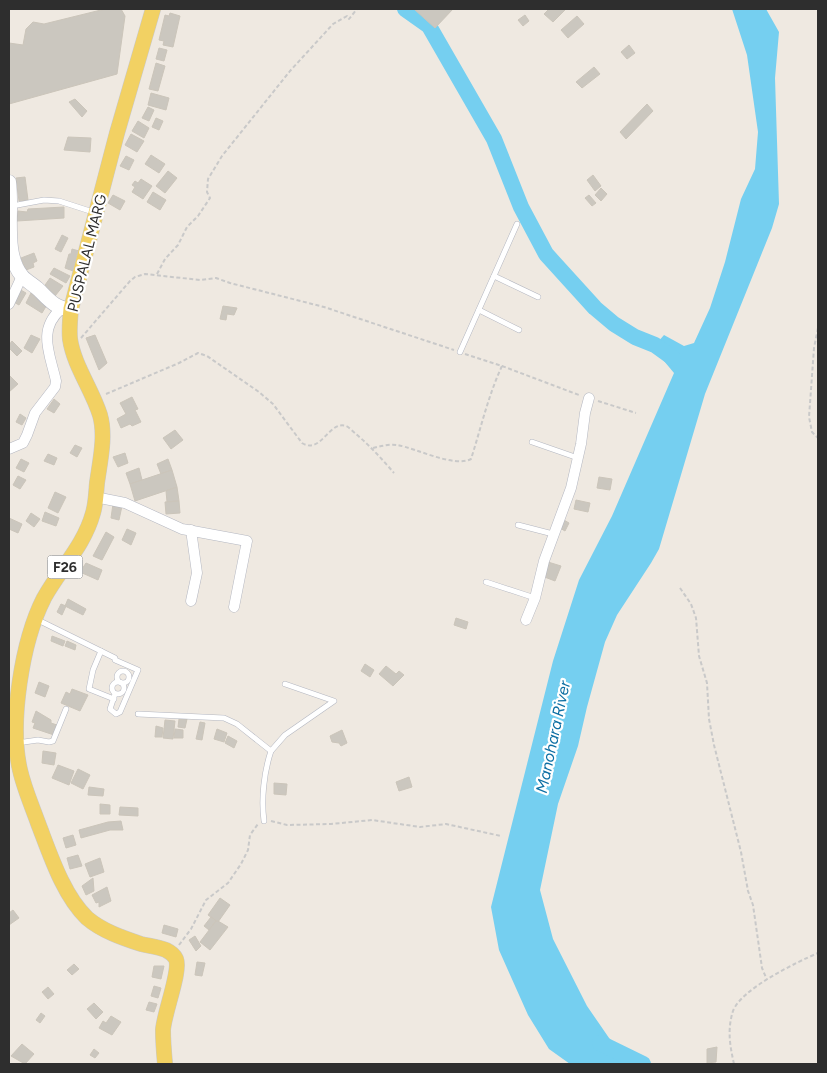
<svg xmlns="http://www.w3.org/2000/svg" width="827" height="1073" viewBox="0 0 827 1073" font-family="Figtree,sans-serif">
	<rect width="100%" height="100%" fill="#efe9e1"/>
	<path fill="#75cff0" d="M732 9H766L779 32 775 78 779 204 772 228 705 394 659 549 651 563 617 615 605 642 587 707 578 746 558 804 540 890 553 939 587 1006 627 1064H570L549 1049 528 1015 499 950 491 907 553 661 579 580 612 516 674 373 659 355 650 351 664 335 684 346 694 343 710 308 725 262 741 199 755 169 758 132 747 55Z"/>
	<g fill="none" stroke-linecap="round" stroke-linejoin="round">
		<g stroke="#75cff0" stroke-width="16">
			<path d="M405 9 429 26 494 139 521 207 546 254 595 308 614 324 635 337 655 345 673 358"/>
			<path d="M600 1043 643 1064"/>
		</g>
	</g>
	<g fill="#cbc7bf" stroke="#cbc5ba">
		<path d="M105 9H121L125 16 117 74 9 104V43L23 45 26 29 33 22 44 24Z"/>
		<path d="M414 9H453L435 28Z"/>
		<path d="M549 9H566L553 22 544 14Z"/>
		<path d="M170 13 180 16 173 47 163 45 164 41 159 40 165 15 169 16Z"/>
		<path d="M525 15 529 21 523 26 518 20Z"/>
		<path d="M577 16 584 24 568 38 561 30Z"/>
		<path d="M629 45 635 53 627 59 621 52Z"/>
		<path d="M159 48 167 50 164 61 156 59Z"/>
		<path d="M156 63 165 66 158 91 149 89Z"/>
		<path d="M594 67 600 74 582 88 576 82Z"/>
		<path d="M151 93 169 98 166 110 148 105Z"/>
		<path d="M75 99 87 111 82 117 69 102Z"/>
		<path d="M647 104 653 111 626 139 620 132Z"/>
		<path d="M148 107 154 110 149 121 142 118Z"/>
		<path d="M156 118 163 121 159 130 152 127Z"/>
		<path d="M138 121 149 128 144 138 132 131Z"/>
		<path d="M131 134 144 141 137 152 125 145Z"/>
		<path d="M68 137 91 138 90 152 64 150Z"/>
		<path d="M151 155 165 164 159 173 145 164Z"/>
		<path d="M126 156 134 160 129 170 120 166Z"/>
		<path d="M168 171 177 178 165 193 156 186Z"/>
		<path d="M593 175 601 186 595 191 587 180Z"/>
		<path d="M25 177 28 200 19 201 16 178Z"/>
		<path d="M141 179 152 186 143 199 132 192 135 187 132 185 135 181 138 183Z"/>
		<path d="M601 188 607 194 601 201 595 195Z"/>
		<path d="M153 192 166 200 160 210 147 202Z"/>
		<path d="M113 195 125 201 120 210 108 203Z"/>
		<path d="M589 195 596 203 592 206 585 198Z"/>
		<path d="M64 207V218L17 221 18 211 27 212 28 209Z"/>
		<path d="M62 235 68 238 61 252 55 249Z"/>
		<path d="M72 249 79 251 73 271 65 268 69 254H71Z"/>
		<path d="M34 253 37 261 33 263 34 267 26 270 21 258Z"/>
		<path d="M54 268 70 276 66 283 50 274Z"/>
		<path d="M50 278 63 286 55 296 43 288Z"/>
		<path d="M19 289 26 293 19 305 12 301Z"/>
		<path d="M31 293 48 303 42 313 26 303Z"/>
		<path d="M223 306 237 308 234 315 227 314 226 320 220 319Z"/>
		<path d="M31 335 40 339 32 353 24 348Z"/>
		<path d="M95 335 107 363 99 370 86 338Z"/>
		<path d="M12 341 22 351 17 356 9 348V345Z"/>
		<path d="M9 375 18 384 9 392Z"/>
		<path d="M132 397 138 409 135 410 141 422 132 426 130 424 121 428 117 419 126 414 120 403Z"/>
		<path d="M54 399 60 404 54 413 47 409Z"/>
		<path d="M20 414 26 418 22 425 16 422Z"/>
		<path d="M175 430 183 440 171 449 163 438Z"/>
		<path d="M75 445 82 448 77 457 70 453Z"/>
		<path d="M125 453 128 463 118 467 113 457Z"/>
		<path d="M48 454 57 458 54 465 44 461Z"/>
		<path d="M21 459 29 463 24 472 16 468Z"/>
		<path d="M168 459 172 470 161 474 157 464Z"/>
		<path d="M139 468 142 480 130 484 126 473Z"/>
		<path d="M172 470 177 487 135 501 130 484Z"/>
		<path d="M18 476 26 480 20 489 13 485Z"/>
		<path d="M599 477 612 479 610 490 597 488Z"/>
		<path d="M177 487 179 501 167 502 166 491Z"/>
		<path d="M55 492 66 497 58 513 48 508Z"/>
		<path d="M576 500 590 503 588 512 574 509Z"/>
		<path d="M179 501 180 513 166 514 165 502Z"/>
		<path d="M113 504 122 506 119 520 111 518Z"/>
		<path d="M45 512 59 518 56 526 42 521Z"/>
		<path d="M31 513 40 519 34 527 26 521Z"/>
		<path d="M9 518 22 524 18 533 9 529Z"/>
		<path d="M564 520 569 523 565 531 560 528Z"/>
		<path d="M127 529 136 533 131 545 122 540Z"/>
		<path d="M106 532 114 537 102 560 93 556Z"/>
		<path d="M548 562 561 566 555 581 542 576Z"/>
		<path d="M86 563 102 570 98 580 80 572Z"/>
		<path d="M68 599 86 609 83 615 65 606Z"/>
		<path d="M61 604 66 606 62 615 57 612Z"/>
		<path d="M456 618 468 622 466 629 454 625Z"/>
		<path d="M52 636 65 641 63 646 51 641Z"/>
		<path d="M67 641 76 645 75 650 65 646Z"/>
		<path d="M365 664 374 670 370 677 361 671Z"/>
		<path d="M386 666 396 674 399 671 404 675 393 686 379 674Z"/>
		<path d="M39 682 49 686 45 697 35 693Z"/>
		<path d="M72 689 88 695 80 711 61 703 66 692 70 694Z"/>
		<path d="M36 711 51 720V723L57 725 54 735 33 728 35 723 32 722Z"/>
		<path d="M179 719H187L185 728 178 727Z"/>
		<path d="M165 720 175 721 173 739 163 738Z"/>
		<path d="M200 722 205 723 202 740 196 739Z"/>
		<path d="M156 726 163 728 162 737H155Z"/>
		<path d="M175 729 183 730V738H174Z"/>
		<path d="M217 729 227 733 224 742 214 739Z"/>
		<path d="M342 730 347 743 341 746 339 743 332 742 330 736Z"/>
		<path d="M228 736 237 741 234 748 225 743Z"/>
		<path d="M43 751 56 753 54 765 42 763Z"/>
		<path d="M58 765 74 771 69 785 52 778Z"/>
		<path d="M78 769 90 775 83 789 71 783Z"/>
		<path d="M409 777 412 787 399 791 396 782Z"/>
		<path d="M274 783 287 784 286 795 274 794Z"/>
		<path d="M89 787 104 789 103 796 88 795Z"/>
		<path d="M100 804 110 805V814H100Z"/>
		<path d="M120 807 138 808V816L119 815Z"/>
		<path d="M121 821 123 830H110L81 838 79 830 108 822Z"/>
		<path d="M73 835 76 845 66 848 63 838Z"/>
		<path d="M78 855 82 866 70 869 67 858Z"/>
		<path d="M100 858 104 872 90 877 85 864Z"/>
		<path d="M93 878 94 891 86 895 82 886Z"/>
		<path d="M107 887 111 901 99 907V902L96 903 92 895Z"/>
		<path d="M220 898 230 905 218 922 208 915Z"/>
		<path d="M13 910 19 918 9 925V913Z"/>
		<path d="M211 917 216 921 209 930 204 926Z"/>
		<path d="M216 921H218L228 927 210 950 200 942Z"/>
		<path d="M164 925 178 929 176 937 162 933Z"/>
		<path d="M195 936 201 946 196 951 189 940Z"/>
		<path d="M197 962 205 963 202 976 195 975Z"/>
		<path d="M74 964 79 969 72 975 67 970Z"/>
		<path d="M154 966H164L161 979 152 977Z"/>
		<path d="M154 986 161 988 158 998 151 996Z"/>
		<path d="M48 987 54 994 48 999 42 992Z"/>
		<path d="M149 1002 157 1004 154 1012 146 1010Z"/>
		<path d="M94 1003 103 1012 96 1019 87 1009Z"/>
		<path d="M41 1013 45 1016 40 1023 36 1020Z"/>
		<path d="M111 1016 121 1022 112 1035 99 1028 103 1021 106 1023Z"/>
		<path d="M22 1044 34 1054 25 1064 11 1056Z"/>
		<path d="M717 1047 716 1062 707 1063V1049Z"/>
		<path d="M94 1049 99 1053 95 1058 90 1055Z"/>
	</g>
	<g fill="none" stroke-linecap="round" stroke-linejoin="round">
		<defs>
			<g id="lane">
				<path d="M12 206 44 200 59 201 93 212"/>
				<path d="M494 276 538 297"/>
				<path d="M479 310 519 330"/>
				<path d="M460 352 517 224"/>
				<path d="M532 442 578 458"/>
				<path d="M518 525 553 534"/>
				<path d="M486 582 535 598"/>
				<path d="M38 620 115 658V660L138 670 120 712 116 714 110 709 115 694"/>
				<path d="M101 651 93 670 89 689 114 699"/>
				<circle cx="123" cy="677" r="6"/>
				<circle cx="118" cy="688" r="6"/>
				<path d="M138 714 224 718 237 724 271 751C264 772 261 799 264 821"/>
				<path d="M17 743 38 740 49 742 53 741 66 709"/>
				<path d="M271 751 285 735 334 701 285 684"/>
			</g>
			<g id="street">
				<path d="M9 304 22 276"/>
				<path d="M9 449 23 443 27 435 35 413 55 387 56 381C50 354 37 330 61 309"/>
				<path d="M95 497 125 503 182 529 247 541 234 607"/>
				<path d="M191 601 197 573 191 530"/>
				<path d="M526 620 535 598 544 561 571 488 581 444 585 413 589 398"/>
			</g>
			<path id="secondary" d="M9 182C13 211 3 254 22 276 26 281 34 285 39 290 49 300 56 309 71 309"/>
			<path id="primary" d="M153 9 117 133 71 309C70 319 69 329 70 339 74 366 92 389 100 415 106 436 100 461 97 483 96 493 96 503 93 513 84 546 60 569 44 598 22 641 9 723 20 770 24 788 32 806 38 823 50 854 63 895 87 918 102 931 123 938 141 944 150 946 159 947 166 950 170 952 174 955 176 959 181 971 164 1013 163 1030 163 1041 164 1053 165 1064"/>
		</defs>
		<use href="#lane" stroke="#b4b7c1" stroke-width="6"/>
		<use href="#street" stroke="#b4b7c1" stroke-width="11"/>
		<use href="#secondary" stroke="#b4b7c1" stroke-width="15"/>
		<use href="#primary" stroke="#c9c9c9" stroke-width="16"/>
		<g stroke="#c9c9c9" stroke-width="2" stroke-dasharray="4 2.5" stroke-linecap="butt">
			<path d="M157 274 165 259 178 245 187 227 198 216 210 198 207 192 208 179 222 156 290 71 333 24 347 16 349 19 357 9"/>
			<path d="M818 328 814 348 809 417 812 432 818 438"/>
			<path d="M81 338 130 281 135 277 145 274 200 280 216 278 230 283 324 307 454 350"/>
			<path d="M502 366 579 395"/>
			<path d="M106 394 179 363 198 353 207 356 259 392 273 404 302 443C321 455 329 420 346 426 349 427 353 432 356 434 370 446 382 459 394 473"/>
			<path d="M598 401 636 413"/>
			<path d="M373 448C381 446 389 444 397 445 416 448 454 468 471 459 481 428 488 396 502 366L465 354"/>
			<path d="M680 588 691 604 696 618 699 656 707 683 709 719 714 745 741 852 748 891 753 905 762 968 767 980"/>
			<path d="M271 821 287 825 331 824 372 820 420 827 446 824 501 836"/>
			<path d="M179 945 191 929 206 900 228 883 241 864 248 850 250 835 258 824"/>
			<path d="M734 1064C730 1046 727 1030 733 1011 741 989 797 962 818 953"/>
		</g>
		<use href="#lane" stroke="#fff" stroke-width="5"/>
		<use href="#street" stroke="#fff" stroke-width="10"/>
		<use href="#secondary" stroke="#fff" stroke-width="14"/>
		<use href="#primary" stroke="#f2d163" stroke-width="15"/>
	</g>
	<g text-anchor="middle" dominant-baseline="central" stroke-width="4.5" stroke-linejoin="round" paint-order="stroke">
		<rect fill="#fff" stroke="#6d6d6d" stroke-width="1" x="47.5" y="555.5" width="35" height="23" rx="4"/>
		<g font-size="14" font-weight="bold" fill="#2e2e2e">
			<text x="65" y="567">F26</text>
		</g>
		<g font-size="15" fill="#2e2e2e" stroke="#fff">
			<text transform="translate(87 253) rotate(-76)">PUSPALAL MARG</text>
		</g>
		<g font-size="16" font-style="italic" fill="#0d6fa3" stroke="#fff">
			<text transform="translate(553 737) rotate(-78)">Manohara River</text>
		</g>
	</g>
	<rect width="827" height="1073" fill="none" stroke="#2e2e2e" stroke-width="20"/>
</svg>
